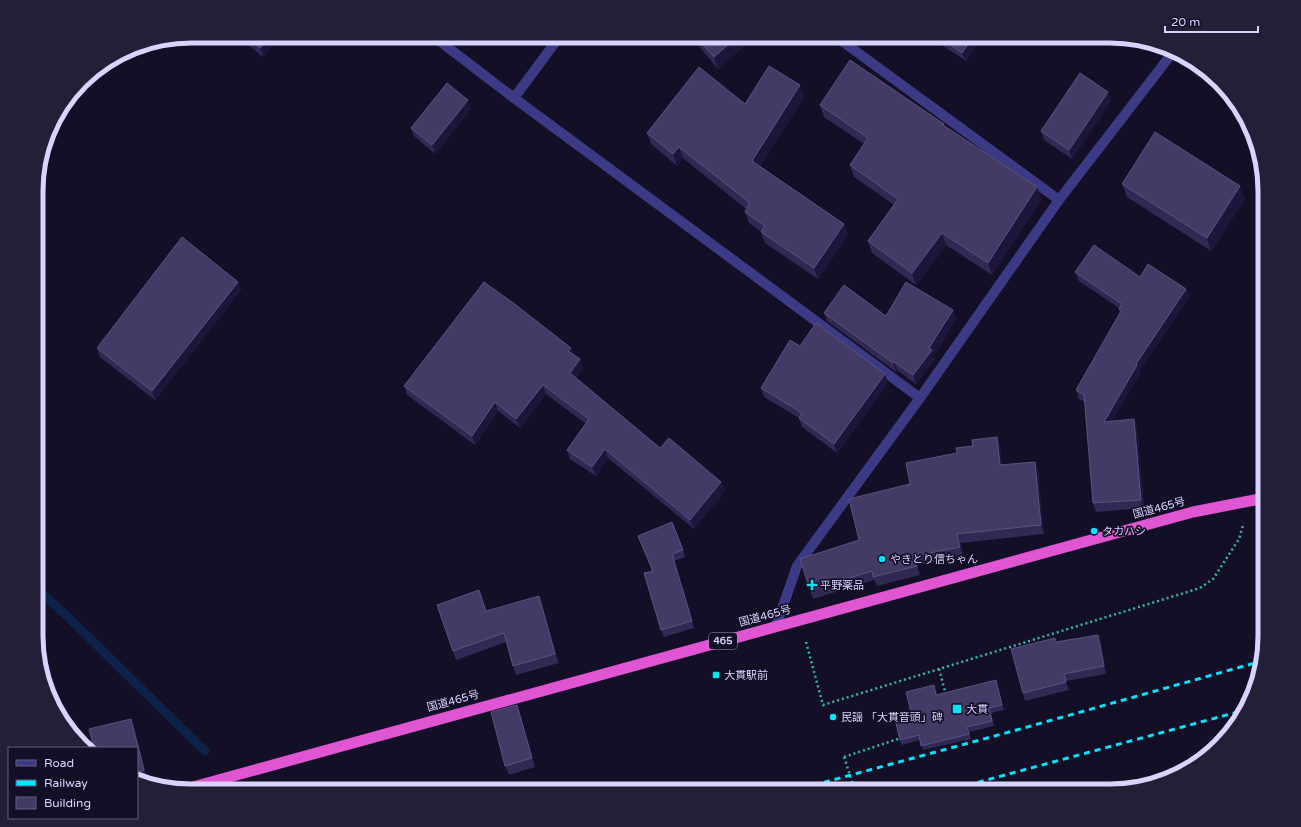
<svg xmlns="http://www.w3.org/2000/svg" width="1301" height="827" viewBox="0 0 1301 827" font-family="'Varela Round','Noto Sans JP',sans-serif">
	<rect width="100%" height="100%" fill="#130f26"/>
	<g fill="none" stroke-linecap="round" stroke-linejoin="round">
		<path stroke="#0c2248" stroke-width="9" d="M37 589 68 617 205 751"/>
		<g stroke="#2fb8b0" stroke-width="2.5" stroke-dasharray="2 3" stroke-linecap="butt">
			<path d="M806 642 823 705 1200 588 1213 579 1239 539 1243 525"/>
			<path d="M939 669 946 695"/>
			<path d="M844 757 901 738"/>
			<path d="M888 791 908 784"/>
		</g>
		<g stroke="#3d3a85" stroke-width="10">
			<path d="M433 36 514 98 920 398"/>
			<path d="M835 36 1059 200"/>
			<path d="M514 98 560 36"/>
			<path d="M776 626 797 566 920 398 1059 200 1173 52"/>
		</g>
		<path stroke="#e055d1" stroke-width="11" d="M182 790 1193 512 1265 498"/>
		<g stroke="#00e5ff" stroke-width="3" stroke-dasharray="6 5" stroke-linecap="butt">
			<path d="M792 791 1013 731 1262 661"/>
			<path d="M946 791 1245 710"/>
		</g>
		<path stroke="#2fb8b0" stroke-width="2.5" stroke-dasharray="2 3" stroke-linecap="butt" d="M844 757 855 791"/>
	</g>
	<g fill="#312854">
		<path d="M237 36H280L263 57Z"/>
		<path d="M511 36H523L520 41Z"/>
		<path d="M690 36H755L718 69Z"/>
		<path d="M934 36H982L966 61 936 41Z"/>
		<path d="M1177 54 1196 62 1205 72 1180 58Z"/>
		<path d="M804 97 760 166 844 224 848 235 818 279 765 243 761 232 749 223 745 212 746 209 683 158 677 166 651 144 647 133 745 104Z"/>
		<path d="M1111 101 1072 159 1044 140 1041 131Z"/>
		<path d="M820 105 944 124 945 126 1042 199 992 275 946 245 916 285 872 253 868 241 894 205 854 177 850 165 864 144 824 117Z"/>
		<path d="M471 109 435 154 414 136 411 128Z"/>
		<path d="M1122 184 1245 199 1211 251 1127 197Z"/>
		<path d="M1075 272 1140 277 1186 289 1189 297 1139 371 1140 373 1112 421 1134 419 1137 427 1144 508 1096 512 1093 503 1085 402 1079 399 1076 390 1120 313 1119 309V308L1079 281Z"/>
		<path d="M238 282 241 290 155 400 100 357 97 348Z"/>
		<path d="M953 310 956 319 934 356 935 359 916 384 897 370 896 372 827 321 824 313 886 316Z"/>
		<path d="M800 346 888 383 837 453 802 427 799 418 764 397 761 388Z"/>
		<path d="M571 348 574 355 580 359 583 369 576 378 660 448 721 482 725 491 694 529 608 458 596 476 570 459 567 450 586 424 546 394 520 428 498 411 475 445 407 395 404 386Z"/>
		<path d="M1000 446 1002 465 1038 470 1044 534 961 543 963 556 917 565 920 575 877 586 874 580 813 599 810 590 859 540 910 484Z"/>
		<path d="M638 536 683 550 685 557 674 561 694 628 664 637 661 630 652 571Z"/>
		<path d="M437 605 486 611 542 605 559 663 516 675 513 666 506 642 456 660Z"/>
		<path d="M1098 635 1101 643 1106 674 1066 681 1069 690 1025 701 1023 693 1056 642Z"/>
		<path d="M997 685 1004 710 991 713 994 726 969 732 971 739 923 750 920 740 901 745 900 740 911 712 936 690 937 694Z"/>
		<path d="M520 714 535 767 509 775 505 766Z"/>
		<path d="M134 727 147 779 138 781H137V748Z"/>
	</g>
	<g fill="#1d163a">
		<path d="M270 36H280L263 57 260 48Z"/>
		<path d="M518 36H523L520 41Z"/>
		<path d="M738 36H755L718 69 714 57Z"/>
		<path d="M974 36H982L966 61 962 53Z"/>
		<path d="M800 85 804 97 756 172 752 161Z"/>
		<path d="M1108 92 1111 101 1072 159 1069 150Z"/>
		<path d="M468 100 471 109 435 154 432 145Z"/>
		<path d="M679 147 683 158 677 166 673 154Z"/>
		<path d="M1240 186 1245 199 1211 251 1207 238Z"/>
		<path d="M1037 187 1042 199 992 275 988 263Z"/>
		<path d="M844 224 848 235 818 279 814 268Z"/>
		<path d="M942 233 946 245 916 285 912 273Z"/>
		<path d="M238 282 241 290 155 400 152 391Z"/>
		<path d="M1186 289 1189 297 1139 371 1140 373 1107 430 1104 422 1136 364Z"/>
		<path d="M953 310 956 319 934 356 935 359 916 384 913 375Z"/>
		<path d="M571 348 574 357 568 351Z"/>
		<path d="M580 359 583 369 573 382 570 373Z"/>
		<path d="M894 362 897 370 896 372 893 363Z"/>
		<path d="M885 374 888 383 837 453 834 444Z"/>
		<path d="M543 385 546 394 520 428 516 419Z"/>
		<path d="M495 402 498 411 475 445 472 436Z"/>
		<path d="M1134 419 1137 427 1144 508 1141 500Z"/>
		<path d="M997 437 1000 446 1003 474 1000 465Z"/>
		<path d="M605 449 608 458 596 476 592 467Z"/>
		<path d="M1035 462 1038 470 1044 534 1041 525Z"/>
		<path d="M721 482 725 491 694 529 690 520Z"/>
		<path d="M957 534 961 543 963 556 960 547Z"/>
		<path d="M539 596 542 605 559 663 555 654Z"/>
		<path d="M1098 635 1101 643 1106 674 1104 666Z"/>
		<path d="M517 705 520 714 535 767 532 758Z"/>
		<path d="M131 719 134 727 147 779 144 770Z"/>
	</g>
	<g fill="#433a66" stroke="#5a527e">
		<path d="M245 36H270L260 48Z"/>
		<path d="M695 36H738L714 57Z"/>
		<path d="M938 36H974L962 53Z"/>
		<path d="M850 60 944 124 943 125 1037 187 988 263 942 233 912 273 868 241 898 199 850 165 868 138 820 105Z"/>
		<path d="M769 66 800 85 752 161 844 224 814 268 761 232 765 226 745 212 750 203 679 147 673 154 647 133 699 67 745 104Z"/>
		<path d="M1080 73 1108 92 1069 150 1041 131Z"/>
		<path d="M447 83 468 100 432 145 411 128Z"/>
		<path d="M1155 132 1240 186 1207 238 1122 184Z"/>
		<path d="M182 237 238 282 152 391 97 348Z"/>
		<path d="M1094 245 1140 277 1148 264 1186 289 1136 364 1137 365 1104 422 1134 419 1141 500 1093 503 1084 395 1076 390 1121 311 1119 309 1122 304 1075 272Z"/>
		<path d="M484 282 516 305 571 348 568 351 580 359 570 373 660 448 669 438 721 482 690 520 605 449 592 467 567 450 589 419 543 385 516 419 495 402 472 436 404 386Z"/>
		<path d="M906 282 953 310 929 348 932 350 913 375 894 362 893 363 824 313 844 285 886 316Z"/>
		<path d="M816 323 885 374 834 444 799 418 802 413 761 388 790 340 800 346Z"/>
		<path d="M997 437 1000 465 1035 462 1041 525 957 534 960 547 914 556 917 566 873 577 872 571 810 590 800 559 859 540 849 499 910 484 906 463 957 453 956 448 973 446 972 440Z"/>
		<path d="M672 522 683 550 672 554 692 621 661 630 644 573 653 571 638 536Z"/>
		<path d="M479 590 486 611 539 596 555 654 513 666 504 633 453 651 437 605Z"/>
		<path d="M1098 635 1104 666 1064 674 1066 682 1023 693 1011 649 1055 638 1056 642Z"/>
		<path d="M996 680 1002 705 989 708 992 721 967 727 969 734 921 746 919 735 900 740 894 715 911 712 906 692 934 685 936 695Z"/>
		<path d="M517 705 532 758 505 766 491 712Z"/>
		<path d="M131 719 144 770 137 772V748H94L89 729Z"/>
	</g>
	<g fill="#00e5ff" stroke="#130f26" stroke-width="1.5">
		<circle cx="1094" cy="531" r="4"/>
		<circle cx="882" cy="559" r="4"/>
		<path d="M810 579h4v4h4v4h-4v4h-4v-4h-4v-4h4z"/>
		<rect x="712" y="671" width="8" height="8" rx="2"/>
		<rect x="952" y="704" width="10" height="10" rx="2"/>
		<circle cx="833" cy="717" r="4"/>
	</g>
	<g text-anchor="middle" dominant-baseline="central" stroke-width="3.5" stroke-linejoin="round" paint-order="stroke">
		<rect fill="#130f26" stroke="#9e99be" stroke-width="1" x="709" y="633" width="28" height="16" rx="3"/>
		<g font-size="10" font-weight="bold" fill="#d9d4ff">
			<text x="723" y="641">465</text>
		</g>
		<g font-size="11" fill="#d9d4ff" stroke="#130f26">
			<text transform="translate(1159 508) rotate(-15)">国道465号</text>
			<text transform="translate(765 616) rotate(-15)">国道465号</text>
			<text transform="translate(453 701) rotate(-15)">国道465号</text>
		</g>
		<g font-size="11" fill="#d9d4ff" stroke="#130f26" text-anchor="start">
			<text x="1102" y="531">タカハシ</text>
			<text x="890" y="559">やきとり信ちゃん</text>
			<text x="820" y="585">平野薬品</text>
			<text x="724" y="675">大貫駅前</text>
			<text x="966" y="709">大貫</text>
			<text x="841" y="717">民謡 「大貫音頭」碑</text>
		</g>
	</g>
	<path d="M0 0H1301V827H0ZM191 43H1110A148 148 0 0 1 1258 191V636A148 148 0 0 1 1110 784H191A148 148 0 0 1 43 636V191A148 148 0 0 1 191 43Z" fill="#231f37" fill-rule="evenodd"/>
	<path fill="none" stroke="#d9d4ff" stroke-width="5" d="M191 43H1110A148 148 0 0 1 1258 191V636A148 148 0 0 1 1110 784H191A148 148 0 0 1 43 636V191A148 148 0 0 1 191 43Z"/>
	<rect x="8" y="747" width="130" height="72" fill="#130f26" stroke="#625e7d"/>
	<rect x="16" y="760" width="20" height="6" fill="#3d3a85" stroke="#625e7d"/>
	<text x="44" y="767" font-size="12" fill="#d9d4ff">Road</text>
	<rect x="16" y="780" width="20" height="6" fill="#00e5ff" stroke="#625e7d"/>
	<text x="44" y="787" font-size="12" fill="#d9d4ff">Railway</text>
	<rect x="16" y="797" width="20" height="12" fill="#433a66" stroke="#625e7d"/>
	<text x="44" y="807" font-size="12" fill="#d9d4ff">Building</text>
	<path d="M1165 26v6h93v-6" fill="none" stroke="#d9d4ff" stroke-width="2"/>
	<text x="1171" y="26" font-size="12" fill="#d9d4ff" stroke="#130f26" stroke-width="3" paint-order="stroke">20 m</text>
</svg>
